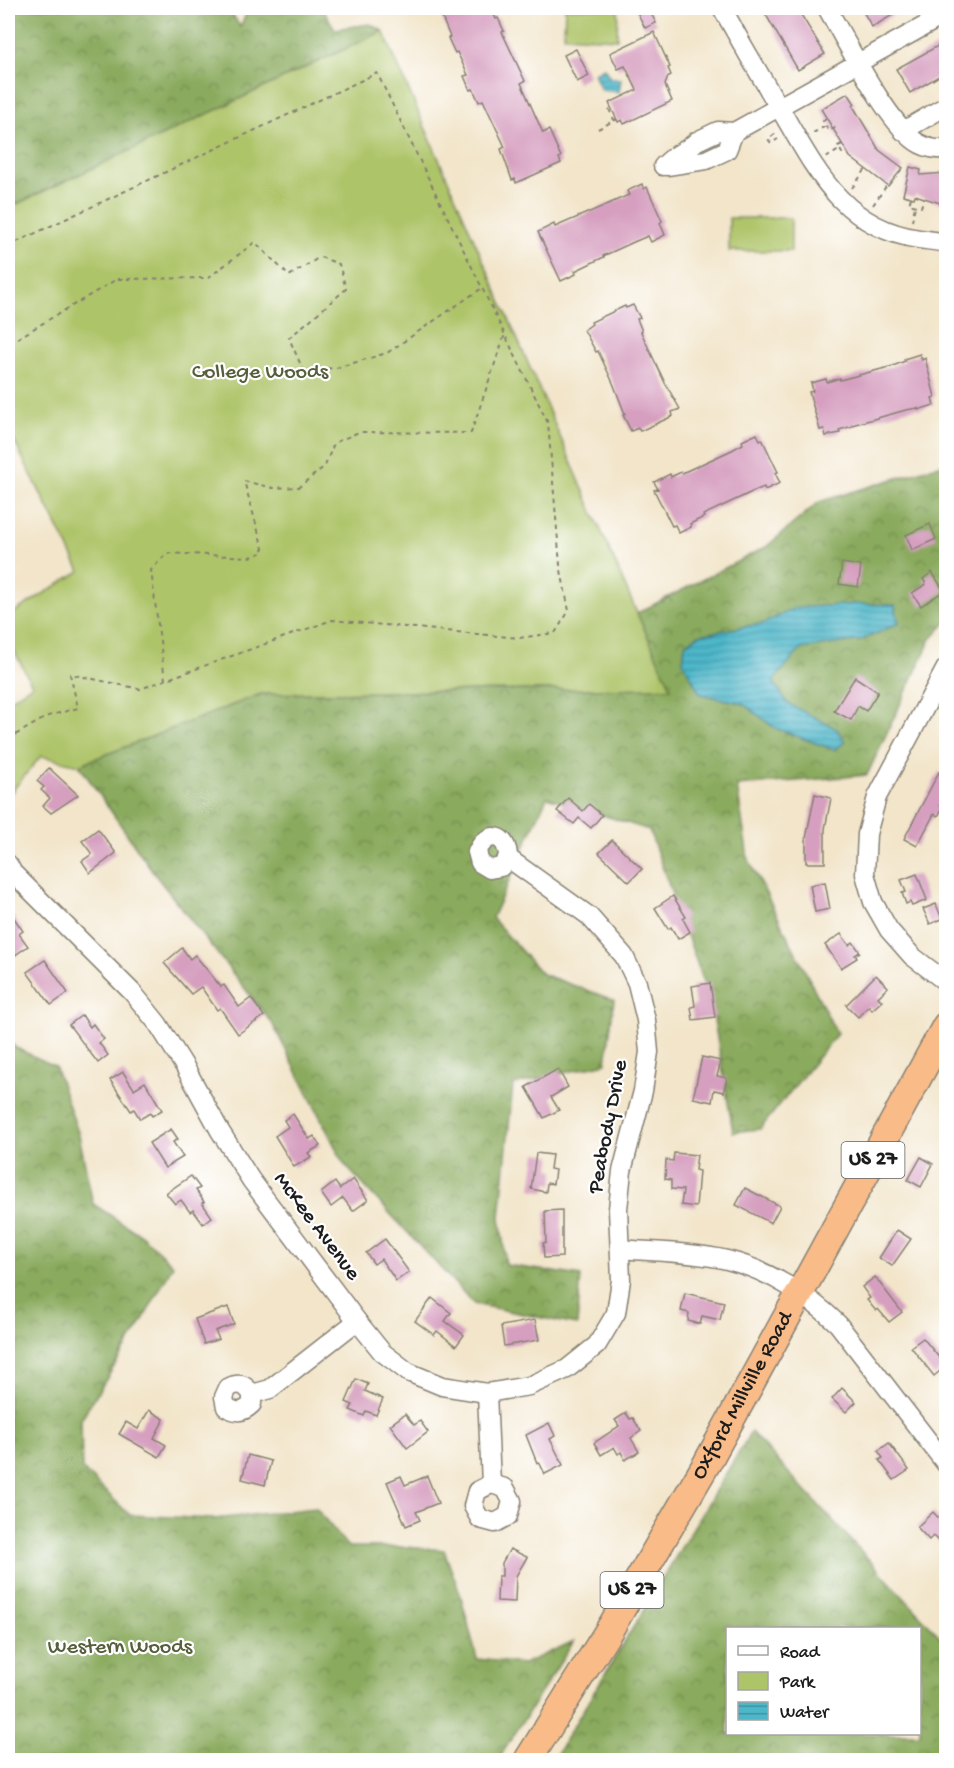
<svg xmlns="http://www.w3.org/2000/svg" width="954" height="1768" viewBox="0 0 954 1768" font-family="'Gochi Hand',sans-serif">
	<defs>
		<pattern id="forest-crowns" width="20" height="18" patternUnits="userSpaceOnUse" patternTransform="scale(1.5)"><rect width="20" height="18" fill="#8aaa5d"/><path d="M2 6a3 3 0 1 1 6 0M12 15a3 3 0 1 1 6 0" fill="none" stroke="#708a4c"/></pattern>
		<pattern id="water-rules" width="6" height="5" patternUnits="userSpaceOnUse" patternTransform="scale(1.5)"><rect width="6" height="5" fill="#4db7ca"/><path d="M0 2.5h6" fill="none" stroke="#3f94a3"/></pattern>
	</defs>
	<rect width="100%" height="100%" fill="#fff"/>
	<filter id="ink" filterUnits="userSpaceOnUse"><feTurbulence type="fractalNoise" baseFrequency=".0167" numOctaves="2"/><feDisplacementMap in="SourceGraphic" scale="12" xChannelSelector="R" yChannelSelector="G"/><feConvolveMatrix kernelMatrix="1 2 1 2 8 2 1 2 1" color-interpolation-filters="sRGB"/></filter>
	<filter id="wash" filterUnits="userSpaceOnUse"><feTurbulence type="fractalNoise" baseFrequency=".008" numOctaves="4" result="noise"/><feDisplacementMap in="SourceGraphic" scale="24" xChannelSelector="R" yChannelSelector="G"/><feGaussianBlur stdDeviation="1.35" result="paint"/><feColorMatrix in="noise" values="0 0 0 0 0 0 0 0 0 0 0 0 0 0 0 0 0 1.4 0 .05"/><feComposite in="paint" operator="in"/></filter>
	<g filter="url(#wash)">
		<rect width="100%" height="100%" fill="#f2e5ca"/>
		<g fill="#aec469" stroke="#657042" stroke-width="1.5">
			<path d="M565 8H618L617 39 564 36Z"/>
			<path d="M383 31 637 613 672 688 261 694 79 765 41 756 8 796V701L32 685 8 639V616L80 571 8 429V208Z"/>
			<rect x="729" y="218" width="62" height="33"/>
		</g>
		<g fill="url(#forest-crowns)" stroke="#53633c" stroke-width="1.5" fill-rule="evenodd">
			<path d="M8 8H229L240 27 249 8H322L335 29 370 24 383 31 8 208Z"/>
			<path d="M946 463V623L931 639 867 775 737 786 748 858 837 1034 760 1129 733 1132 711 1002 649 830 547 797 492 918 542 974 614 1000 606 1063 513 1085 500 1217 506 1265 581 1276 577 1325 474 1304 344 1164 272 1023 156 876 79 765 261 694 671 688 637 613 766 547 819 502Z"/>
			<path d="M8 1040 16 1048 55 1066 79 1135 93 1204 141 1235 173 1265 139 1327 81 1419 82 1469 130 1515 214 1519 316 1508 348 1547H406L444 1550 461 1596 477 1659 524 1664 574 1641 498 1760H8Z"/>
			<path d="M751 1432 946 1643V1760H553ZM728 1628H920V1734H728Z"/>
		</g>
		<g fill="url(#water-rules)" stroke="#346a73" stroke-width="1.5">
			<path d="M604 68 610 78 621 79 619 92 601 90 594 73Z"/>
			<path d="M856 604 895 605 899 623 862 640 801 649 773 681 787 703 837 729 845 742 834 750 775 728 742 703 700 694 683 661 685 644 699 635 765 623 795 608Z"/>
		</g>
		<g id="blocks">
			<g fill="#d69fc0">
				<path d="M438 8H491L496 19 498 18 504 31 502 32 525 81 521 83 543 133 549 130 561 157 559 158 561 163 516 183 515 179 512 180 501 149 505 147 483 100 479 102 473 89 470 90 464 76 468 75 457 52 455 53 448 38 450 37Z"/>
				<path d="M635 8H648L656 23 645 28Z"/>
				<path d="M762 8H797L825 54 798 70Z"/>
				<path d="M861 8H905L872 27Z"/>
				<path d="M654 32 670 67 668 68 671 75 668 77 665 85 672 101 624 124 622 120 618 122 609 103 637 90 625 66 618 69 610 53Z"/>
				<path d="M943 43 946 50V72L910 93 896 69Z"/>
				<path d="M576 49 589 76 577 82 564 55Z"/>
				<path d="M848 93 855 104 853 106 879 150 903 168 888 186 850 157 821 109Z"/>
				<path d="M910 167 921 170 920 175 946 173V205L915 195 914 198 903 195Z"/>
				<path d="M642 184 644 189 647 187 662 221 660 223 665 235 651 242 648 236 636 241 603 256 604 257 575 271 576 274 561 281 538 232 554 224 555 227 629 195 627 191Z"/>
				<path d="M633 305 640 318 637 319 642 331 641 332 665 383 680 409 672 412 673 416 640 431 638 428 631 431 623 415 625 414 613 383 598 351 596 352 584 330 592 324 591 322 625 306 626 308Z"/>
				<path d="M920 354 922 360 925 358 935 397 932 398 934 405 918 410V408L906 410 852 425 853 426 839 430 840 433 826 436 824 429 820 430 809 392 813 391 811 383 826 379 827 382 840 378V380L893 366 905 361 904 359Z"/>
				<path d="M757 434 760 440 762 439 778 472 775 473 780 483 765 490 764 487 752 492 703 515 704 517 690 524 691 527 679 533 675 525 672 526 654 490 658 489 654 482 670 474 671 477 681 472 682 473 732 450 743 444 742 441Z"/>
				<path d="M930 524 936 539 912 550 906 535Z"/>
				<path d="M842 563 861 566 858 587 839 584Z"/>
				<path d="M932 572 944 591 921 606 912 593 926 584 923 579Z"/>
				<path d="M855 677 878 692 866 711 858 706 851 720 834 711Z"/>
				<path d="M49 768 78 795 51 813 43 806 50 798 41 790 44 787 37 781Z"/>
				<path d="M939 772 946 776V793L940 805 943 807 938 816 934 814 917 846 904 839Z"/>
				<path d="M815 794 831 798 825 829V863H806V838Z"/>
				<path d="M568 798 583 811 589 804 602 815 591 828 579 818 574 824 557 811Z"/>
				<path d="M98 829 116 853 90 873 82 861 92 854 82 841Z"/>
				<path d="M612 840 642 869 629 882 599 853Z"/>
				<path d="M917 874 927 900 912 906 910 902 906 904 902 893 906 892 901 880Z"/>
				<path d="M825 882 830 909 815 912 810 885Z"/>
				<path d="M673 896 686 917 683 919 690 932 678 939 671 927 668 929 655 908Z"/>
				<path d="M936 904 942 919 930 924 923 909Z"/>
				<path d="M8 909 23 931 19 934 28 946 14 956 8 947Z"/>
				<path d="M841 934 849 945 853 942 860 952 855 955 857 958 841 968 825 945Z"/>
				<path d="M182 948 190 959 195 955 221 987 224 985 239 1007 251 998 264 1016 238 1034 220 1008 217 1010 201 987 191 994 164 963Z"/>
				<path d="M45 960 68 993 51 1005 27 972Z"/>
				<path d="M876 975 888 987 878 997 882 1001 872 1010 869 1006 858 1017 846 1005Z"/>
				<path d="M710 983 715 1017 693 1020 691 1007 695 1006 692 986Z"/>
				<path d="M82 1015 90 1027 93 1024 104 1039 99 1043 108 1055 98 1063 69 1025Z"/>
				<path d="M702 1057 721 1061 717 1076 727 1078 724 1092 714 1090 712 1102 693 1098Z"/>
				<path d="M558 1069 568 1087 551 1097 559 1110 544 1118 526 1087Z"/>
				<path d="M123 1072 134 1089 145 1082 162 1110 152 1116 150 1113 140 1119 134 1109 131 1111 110 1080Z"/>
				<path d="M293 1114 309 1139 314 1136 320 1146 308 1153 311 1157 294 1167 275 1136 288 1127 284 1120Z"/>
				<path d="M171 1129 178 1139 173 1142 183 1157 165 1168 149 1143Z"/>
				<path d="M536 1153 552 1155 550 1169 555 1170 553 1184 547 1183 546 1192 531 1189Z"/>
				<path d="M674 1153 697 1155 695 1170 699 1171 696 1207 681 1205 683 1190 671 1189V1180L665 1179 666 1160 673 1161Z"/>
				<path d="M921 1157 933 1164 921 1187 908 1180Z"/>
				<path d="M191 1176 200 1188 196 1190 204 1202 202 1203 212 1217 203 1224 193 1210 190 1212 181 1200 175 1204 166 1193Z"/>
				<path d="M353 1179 368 1200 353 1211 343 1198 331 1207 321 1193 335 1182 340 1189Z"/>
				<path d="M745 1188 780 1206 771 1223 736 1205Z"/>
				<path d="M562 1210V1257L544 1258 543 1243H546L545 1211Z"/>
				<path d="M897 1230 911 1239 892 1266 879 1258Z"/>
				<path d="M385 1239 409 1272 396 1281 381 1259 374 1264 366 1253Z"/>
				<path d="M875 1277 902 1312 889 1322 878 1309 876 1311 867 1300 870 1298 862 1287Z"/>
				<path d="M685 1293 724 1302 720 1320 702 1316 700 1324 688 1321 689 1313 681 1311Z"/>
				<path d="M432 1298 451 1313 445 1321 464 1335 456 1346 437 1331 434 1335 415 1321Z"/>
				<path d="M228 1307 234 1324 215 1331 219 1339 204 1344 195 1319Z"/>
				<path d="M535 1320 539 1340 504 1346 501 1326Z"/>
				<path d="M923 1338 946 1366 934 1376 911 1347Z"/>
				<path d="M356 1379 368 1384 365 1391 383 1399 376 1415 366 1411 364 1416 350 1410 353 1405 346 1402Z"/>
				<path d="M842 1388 856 1402 846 1412 832 1399Z"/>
				<path d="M149 1410 164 1419 154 1438 166 1445 159 1457 119 1434 126 1422 138 1429Z"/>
				<path d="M626 1413 630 1419 633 1418 641 1431 631 1438 639 1452 625 1460 621 1452 618 1454 614 1447 601 1455 594 1443 619 1426 615 1420Z"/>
				<path d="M405 1414 414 1425 420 1421 428 1432 407 1448 390 1425Z"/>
				<path d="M549 1423 555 1436 550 1439 563 1465 545 1474 539 1462 537 1463 526 1435Z"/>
				<path d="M889 1443 909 1470 894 1480 879 1460 883 1458 878 1451Z"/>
				<path d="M248 1455 271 1461 265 1485 242 1479Z"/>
				<path d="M401 1476 405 1485 427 1476 438 1503 416 1512 420 1520 406 1526 387 1482Z"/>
				<path d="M933 1512 946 1526V1549L933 1536 929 1540 917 1527Z"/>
				<path d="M510 1549 527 1557 516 1576 515 1602 497 1601 498 1576H502V1563Z"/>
			</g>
		</g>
	</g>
	<g filter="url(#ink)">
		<use href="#blocks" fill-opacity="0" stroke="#878073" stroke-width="1.5"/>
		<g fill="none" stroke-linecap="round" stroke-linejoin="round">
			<defs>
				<g id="minor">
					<path d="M722 8C740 41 759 74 779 107 815 168 842 228 919 239 928 240 937 242 946 242"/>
					<path d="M827 8C845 39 890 129 920 144 928 148 938 150 946 149"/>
					<path d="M903 131 946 106"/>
					<path d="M663 166 672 158 690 147 697 141 718 131 734 132 946 14"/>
					<path d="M667 166 706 160 727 150 734 132"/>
					<path d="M946 668 877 797 867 834 865 874 873 902 889 930 912 956 946 982"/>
					<path d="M8 864 13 873 133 993 158 1024 185 1067 220 1131 251 1180 357 1321 382 1352 408 1372 442 1386 487 1393 529 1386 567 1369 597 1345 616 1313 621 1280 618 1209 622 1171 643 1091 649 1052 646 1020 637 983 624 956 589 916 508 858C508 834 487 829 477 852L480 863 490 869 501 867 508 858"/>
					<path d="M620 1249C655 1252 693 1252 727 1260 768 1270 808 1295 838 1324L946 1464"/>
					<path d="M487 1393 491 1484 477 1491 473 1506 480 1519 495 1523 508 1516 512 1501 505 1488 491 1484"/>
					<path d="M252 1394V1404C243 1413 237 1413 226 1407L224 1397 228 1388C239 1382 245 1384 252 1394L270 1389 357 1321"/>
				</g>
				<g id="highway">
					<path id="s1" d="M528 1760 611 1627 707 1463 946 1026"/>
				</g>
			</defs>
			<use href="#minor" stroke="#878073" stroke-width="21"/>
			<use href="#highway" stroke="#878073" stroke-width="30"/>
			<g stroke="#878073" stroke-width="2" stroke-dasharray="4.5 4.5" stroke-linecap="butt">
				<path d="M609 109 614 120"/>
				<path d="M826 119 823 121 829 131 836 127"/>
				<path d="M598 129 617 119"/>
				<path d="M813 133 826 126"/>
				<path d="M775 134 768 139 771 143 778 139"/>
				<path d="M842 144 838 146 842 153 846 151"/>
				<path d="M826 158 839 150"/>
				<path d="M852 188 866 169"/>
				<path d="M911 198 909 204 921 207 924 198"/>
				<path d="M873 205 887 185"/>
				<path d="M912 221 915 206"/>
				<path d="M8 246 377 73 548 423 560 565 569 611 555 633 519 638 332 620 140 689 70 674 78 708 48 716 8 739"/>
				<path d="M8 329 13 341 117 279 208 278 255 242 289 276 320 257 339 264 346 289 289 338 303 370 336 368 387 353 482 288"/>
				<path d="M165 680 151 570 167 553 250 557 264 552 244 481 273 488 299 487 325 466 334 443 359 432 471 433 505 334"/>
			</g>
			<use href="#minor" stroke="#fff" stroke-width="18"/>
			<use href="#highway" stroke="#f9bc89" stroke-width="27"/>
		</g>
	</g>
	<g text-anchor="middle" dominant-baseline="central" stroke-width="4.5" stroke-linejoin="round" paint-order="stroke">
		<g fill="#fff" stroke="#606060" stroke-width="1.5">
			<rect x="841.5" y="1142" width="63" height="36" rx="4.5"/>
			<rect x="600.5" y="1572" width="63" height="36" rx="4.5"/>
		</g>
		<g font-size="21" font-weight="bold" fill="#1c1c1c">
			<text x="873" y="1160">US 27</text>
			<text x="632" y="1590">US 27</text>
		</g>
		<g font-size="22" fill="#565f3b" stroke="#fff">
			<text x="260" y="373">College Woods</text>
			<text x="120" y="1648">Western Woods</text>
		</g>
		<g font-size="22" fill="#1c1c1c" stroke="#fff">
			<text transform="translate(609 1127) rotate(-79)">Peabody Drive</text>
			<text transform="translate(316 1227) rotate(53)">McKee Avenue</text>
			<text stroke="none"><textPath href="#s1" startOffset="423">Oxford Millville Road</textPath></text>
		</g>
	</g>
	<rect width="954" height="1768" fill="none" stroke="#fff" stroke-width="30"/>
	<rect x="726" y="1627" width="195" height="108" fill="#ffffff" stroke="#a4a4a4" stroke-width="1.5"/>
	<rect x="738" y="1646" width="30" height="9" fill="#ffffff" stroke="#a4a4a4" stroke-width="1.5"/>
	<text x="780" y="1657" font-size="18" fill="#1c1c1c">Road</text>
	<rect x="738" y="1672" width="30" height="18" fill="#aec469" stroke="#a4a4a4" stroke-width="1.5"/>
	<text x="780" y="1687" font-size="18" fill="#1c1c1c">Park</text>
	<rect x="738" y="1702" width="30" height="18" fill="url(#water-rules)" stroke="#a4a4a4" stroke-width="1.5"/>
	<text x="780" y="1717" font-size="18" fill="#1c1c1c">Water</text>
</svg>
